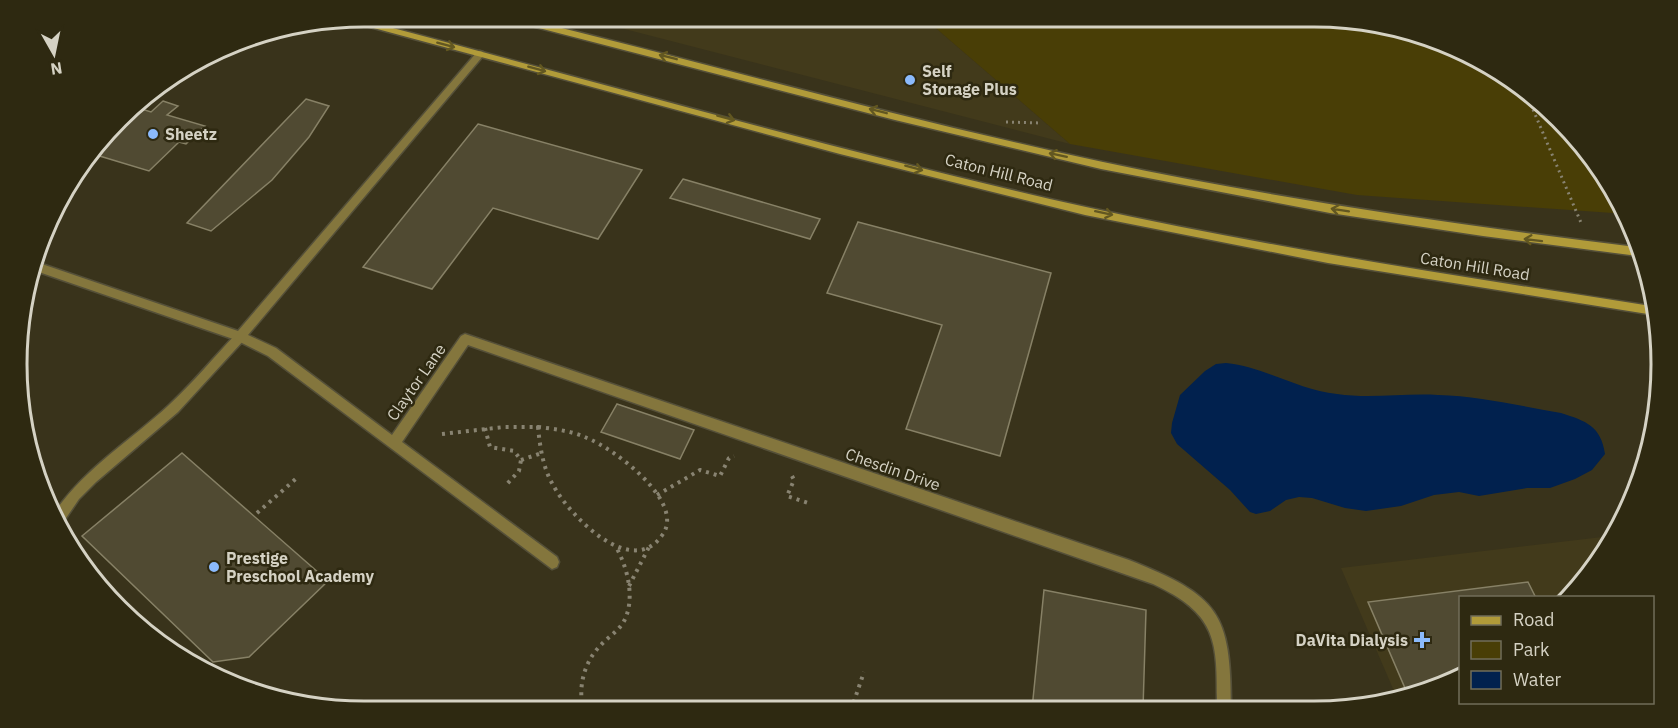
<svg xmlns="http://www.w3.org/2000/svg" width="1678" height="728" viewBox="0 0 1678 728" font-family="'IBM Plex Sans',sans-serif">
	<rect width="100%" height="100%" fill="#39331b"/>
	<g fill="#423a1b">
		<path d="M578 17H923L1070 144Z"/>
		<path d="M1611 536 1590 575 1568 597 1460 598V677L1447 685 1397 698 1341 568Z"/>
	</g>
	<path fill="#493e06" d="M923 17H1314L1426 35 1543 103 1627 214 1357 195 1070 144Z"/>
	<path fill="#01214e" d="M1226 363C1265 367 1298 390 1337 394 1370 399 1404 393 1438 395 1479 396 1520 406 1561 413 1586 421 1601 426 1605 454L1592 470 1575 479 1550 488H1527L1479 496 1459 492 1434 495 1401 506 1366 511 1345 508 1312 498 1299 497 1286 500 1270 511 1256 514 1250 512 1230 490 1177 444 1171 433 1172 423 1180 395 1205 371 1216 364Z"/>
	<g fill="#504a32" stroke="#878166" stroke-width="1.5">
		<path d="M306 99 329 106 309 137 272 180 211 231 187 223Z"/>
		<path d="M163 101 178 106 167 115 205 126 186 144 179 142 149 171 93 154 132 106 151 112Z"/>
		<path d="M478 124 642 170 598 239 493 208 432 289 363 267Z"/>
		<path d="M683 179 820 219 810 239 670 198Z"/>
		<path d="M858 222 1051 273 1000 456 906 429 942 325 827 293Z"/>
		<path d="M617 404 694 430 680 459 601 432Z"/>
		<path d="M182 453 328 581 249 657 213 662 82 536Z"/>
		<path d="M1528 582 1536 598H1460V677L1447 685 1408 695 1368 602Z"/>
		<path d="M1044 590 1146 610 1143 709H1032Z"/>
	</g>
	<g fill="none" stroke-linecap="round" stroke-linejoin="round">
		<defs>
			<path id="lane" d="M240 332 244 334 246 337 244 340 178 412 96 482 79 499 62 524 59 526 54 513C86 467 129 442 169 405 193 383 214 357 236 334Z"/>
			<path id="street" d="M480 51 483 52V56L248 335 276 348 392 435 461 336 465 334 1129 560C1219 596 1231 612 1231 709H1217C1217 642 1219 615 1153 584L468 345 402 442 557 557 559 562 557 567 552 569 268 356 236 340 33 270 36 262 238 331 477 52Z"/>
			<g id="secondary">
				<path d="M503 17H518C713 65 906 120 1103 162 1279 199 1457 225 1636 247L1638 256 1483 236 1330 213 1101 169 895 120 508 20Z"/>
				<path d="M355 18C598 82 840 152 1086 207 1273 248 1462 277 1651 306L1654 315 1328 263 1085 215 840 154 344 20Z"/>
			</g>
		</defs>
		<use href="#lane" stroke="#555039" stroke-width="3"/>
		<use href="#street" stroke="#555039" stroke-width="3"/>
		<use href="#secondary" stroke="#555039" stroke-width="3"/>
		<g stroke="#888371" stroke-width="3" stroke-dasharray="2 4" stroke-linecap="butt">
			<path d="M1526 93 1582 225"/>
			<path d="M1006 122 1042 123"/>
		</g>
		<g stroke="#888371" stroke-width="4" stroke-dasharray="3 5" stroke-linecap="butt">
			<path d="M538 427C555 429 572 431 587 438 613 448 685 501 663 534 632 581 569 515 553 485 543 468 540 447 538 427Z"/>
			<path d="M485 428 490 447 514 451 521 460 519 471 506 485"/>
			<path d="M442 434 504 427H538"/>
			<path d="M521 460 542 453"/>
			<path d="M792 476 794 480 787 496 811 504"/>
			<path d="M657 495 700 470 720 476 729 458 734 456"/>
			<path d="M257 513 298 477"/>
			<path d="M629 586 649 547"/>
			<path d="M851 710 864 672"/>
			<path d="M584 711C577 689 584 662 600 646 607 638 617 632 623 623 636 601 628 568 616 547"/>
		</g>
		<use href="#lane" fill="#84763d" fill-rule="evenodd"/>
		<use href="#street" fill="#84763d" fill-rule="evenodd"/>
		<use href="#secondary" fill="#b19b39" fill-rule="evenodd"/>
	</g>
	<defs><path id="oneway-shaft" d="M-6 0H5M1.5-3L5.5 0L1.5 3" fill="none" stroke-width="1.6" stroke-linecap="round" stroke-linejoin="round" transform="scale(1.5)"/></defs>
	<g stroke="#625721">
		<use href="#oneway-shaft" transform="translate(446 45) rotate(15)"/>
		<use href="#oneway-shaft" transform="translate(668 57) rotate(-166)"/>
		<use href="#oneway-shaft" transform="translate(537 69) rotate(15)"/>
		<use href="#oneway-shaft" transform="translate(878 111) rotate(-166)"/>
		<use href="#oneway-shaft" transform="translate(726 118) rotate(15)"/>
		<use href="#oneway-shaft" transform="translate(1058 155) rotate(-168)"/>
		<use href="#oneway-shaft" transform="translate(914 168) rotate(15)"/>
		<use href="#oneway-shaft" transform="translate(1340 210) rotate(-171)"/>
		<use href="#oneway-shaft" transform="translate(1104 213) rotate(12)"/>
		<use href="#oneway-shaft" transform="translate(1533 240) rotate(-173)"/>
	</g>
	<g fill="#8bbafc" stroke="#2e2911" stroke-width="2">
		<circle cx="910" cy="80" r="6"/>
		<circle cx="153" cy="134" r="6"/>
		<circle cx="214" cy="567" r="6"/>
		<path d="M1419 631h6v6h6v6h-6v6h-6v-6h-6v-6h6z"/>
	</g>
	<g text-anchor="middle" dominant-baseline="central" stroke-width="5" stroke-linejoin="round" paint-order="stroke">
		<g font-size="16" font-weight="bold" fill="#d5d2c4" stroke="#2e2911" text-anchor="start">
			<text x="922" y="71">Self<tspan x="922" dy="18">Storage Plus</tspan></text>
			<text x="165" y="134">Sheetz</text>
			<text x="226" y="558">Prestige<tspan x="226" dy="18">Preschool Academy</tspan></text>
			<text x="1408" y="640" text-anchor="end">DaVita Dialysis</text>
		</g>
		<g font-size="16" fill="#d5d2c4" stroke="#2e2911">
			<text transform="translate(999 172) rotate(14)">Caton Hill Road</text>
			<text transform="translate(1475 266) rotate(9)">Caton Hill Road</text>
			<text transform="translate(416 382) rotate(-55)">Claytor Lane</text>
			<text transform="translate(893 469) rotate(19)">Chesdin Drive</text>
		</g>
	</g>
	<path d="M0 0H1678V728H0ZM364 27H1314A337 337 0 0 1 1651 364V364A337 337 0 0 1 1314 701H364A337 337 0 0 1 27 364V364A337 337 0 0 1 364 27Z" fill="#2e2911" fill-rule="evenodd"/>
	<path fill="none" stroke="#d5d2c4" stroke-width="3" d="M364 27H1314A337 337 0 0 1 1651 364V364A337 337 0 0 1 1314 701H364A337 337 0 0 1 27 364V364A337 337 0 0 1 364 27Z"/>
	<rect x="1459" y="596" width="195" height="108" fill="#2e2911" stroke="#716d59" stroke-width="1.5"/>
	<rect x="1471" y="616" width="30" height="9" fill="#b19b39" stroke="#716d59" stroke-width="1.5"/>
	<text x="1513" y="626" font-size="18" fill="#d5d2c4">Road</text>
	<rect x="1471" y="641" width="30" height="18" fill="#493e06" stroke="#716d59" stroke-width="1.5"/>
	<text x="1513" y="656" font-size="18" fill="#d5d2c4">Park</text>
	<rect x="1471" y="671" width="30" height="18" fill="#01214e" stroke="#716d59" stroke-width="1.5"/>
	<text x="1513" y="686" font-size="18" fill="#d5d2c4">Water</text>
	<g transform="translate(54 54) rotate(171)" stroke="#2e2911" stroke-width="4.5" paint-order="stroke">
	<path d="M0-4.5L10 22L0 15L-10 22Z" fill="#d5d2c4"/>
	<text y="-9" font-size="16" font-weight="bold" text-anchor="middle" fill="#d5d2c4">N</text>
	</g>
</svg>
